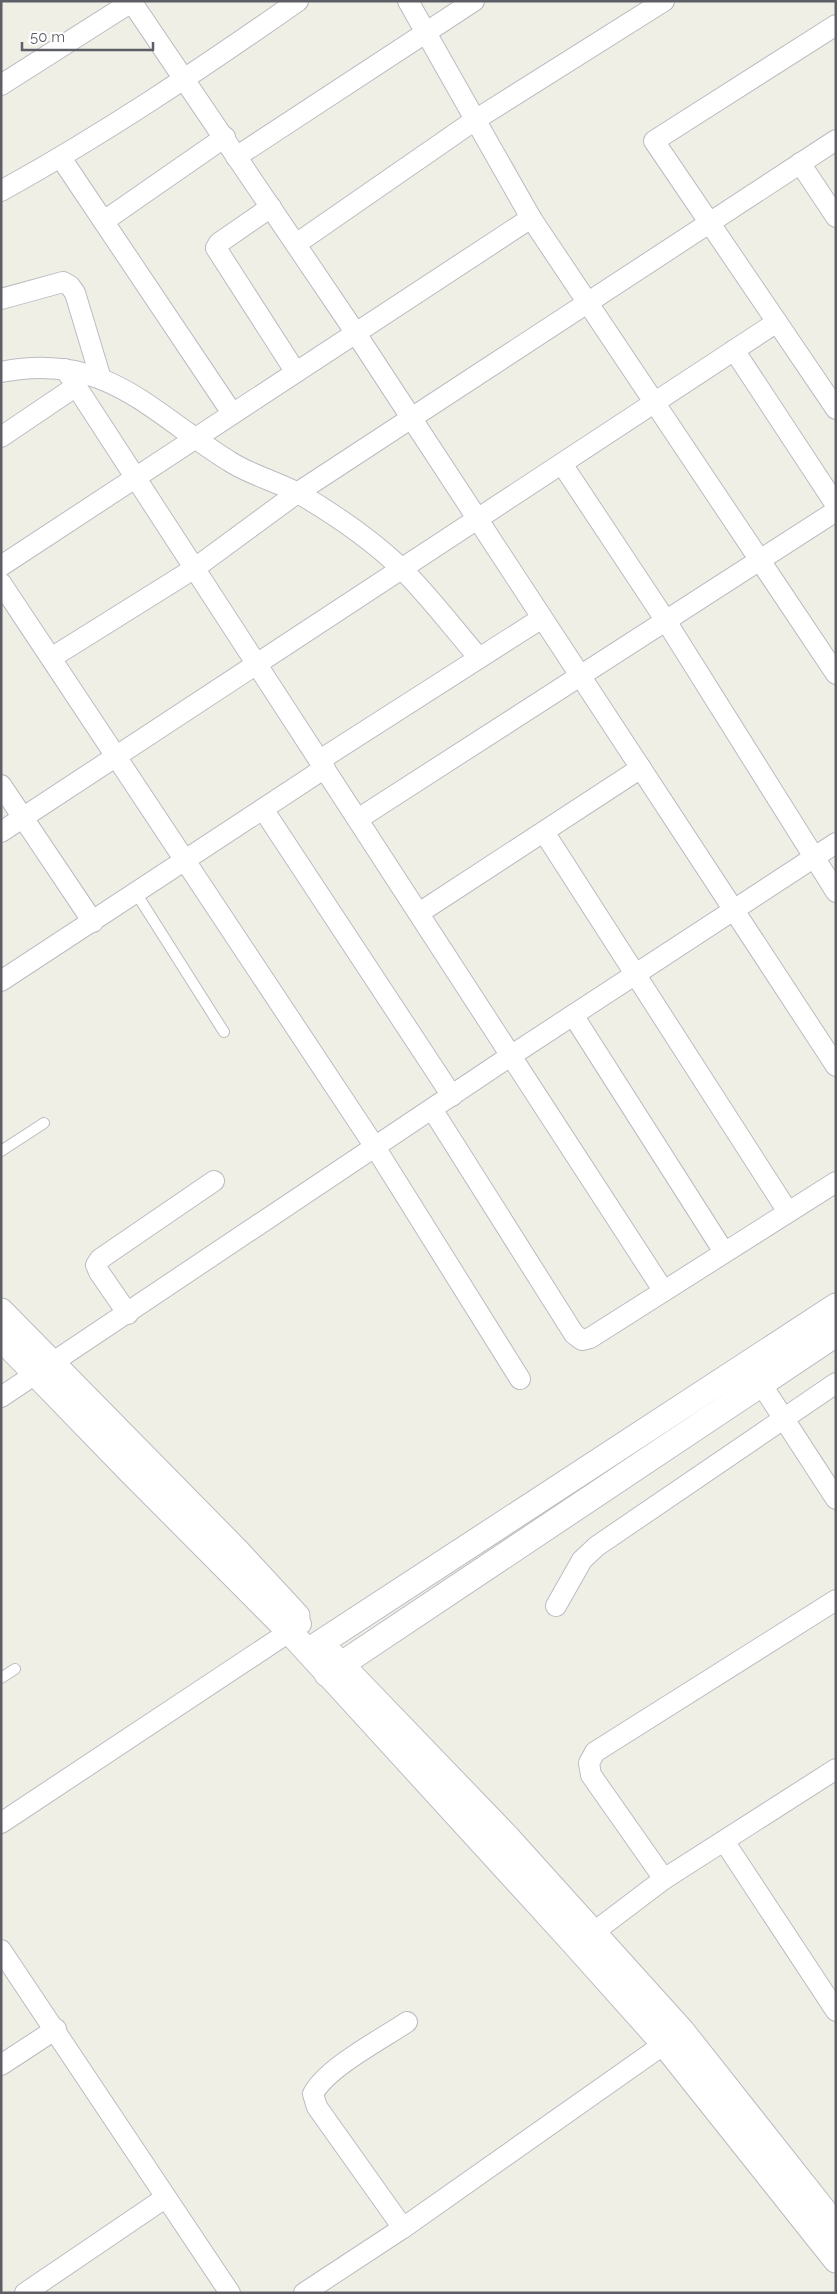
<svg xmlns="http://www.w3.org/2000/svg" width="837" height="2294" viewBox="0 0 837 2294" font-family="Raleway,sans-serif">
	<rect width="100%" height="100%" fill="#efefe6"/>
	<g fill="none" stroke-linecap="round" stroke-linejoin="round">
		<defs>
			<g id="service">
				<path d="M136 893 224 1032"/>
				<path d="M1 1151 44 1123"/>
				<path d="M1 1678 15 1669"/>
			</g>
			<g id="minor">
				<path d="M131 1 355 332 836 1066"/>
				<path d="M408 1 531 218 836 674"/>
				<path d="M836 25 654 141 836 409"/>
				<path d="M1 85 133 1"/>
				<path d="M236 157 474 1"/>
				<path d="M61 158 232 413"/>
				<path d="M800 163 836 217"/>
				<path d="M1 191C104 134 201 69 298 1"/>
				<path d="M271 207 219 243 216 248 295 371"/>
				<path d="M104 221 225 137"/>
				<path d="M296 244 475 120 664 1"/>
				<path d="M1 299 63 282 70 286 75 293 101 379"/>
				<path d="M734 350 836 505"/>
				<path d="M65 369 663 1290"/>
				<path d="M1 372C106 351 150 412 229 461 250 475 276 481 298 493 334 514 372 540 402 569 429 596 454 629 479 658"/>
				<path d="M1 437 75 387"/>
				<path d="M562 464 666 621 836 892"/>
				<path d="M1 566 531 218"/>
				<path d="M1 583 375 1147 520 1379"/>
				<path d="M51 658 195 568 297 493 836 140"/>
				<path d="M320 760 542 618"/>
				<path d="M1 785 93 922"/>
				<path d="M263 809 452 1096"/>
				<path d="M358 819 836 511"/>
				<path d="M1 832 777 322"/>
				<path d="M544 832 788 1212"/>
				<path d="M419 913 641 768"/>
				<path d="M1 981 325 768"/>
				<path d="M573 1015 724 1252"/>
				<path d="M432 1109 574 1334 582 1340 590 1338 836 1182"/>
				<path d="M128 1314 99 1272 96 1265 100 1259 214 1181"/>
				<path d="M754 1373 836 1499"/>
				<path d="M1 1397 512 1055 836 843"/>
				<path d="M556 1606 582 1560 597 1546 836 1383"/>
				<path d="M1 1823 301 1624"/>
				<path d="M724 1841 836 2011"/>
				<path d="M664 1879 591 1775 589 1763 595 1752 836 1600"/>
				<path d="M594 1932 664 1879 836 1769"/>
				<path d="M1 1950 230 2293"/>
				<path d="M1 2065 56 2029"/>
				<path d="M403 2228 317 2107 313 2094C326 2068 382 2039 407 2022"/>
				<path d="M25 2293 165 2198"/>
				<path d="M304 2293 403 2228 677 2035"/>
			</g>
			<g id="tertiary">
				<path d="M1 1311 237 1551 297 1616"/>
				<path d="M1 1338 130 1471 290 1632 573 1942 665 2045 836 2260"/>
				<path d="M308 1651 836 1306"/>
				<path d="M332 1655 508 1838 682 2031 836 2226"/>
				<path d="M327 1674 836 1334"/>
			</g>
		</defs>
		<use href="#service" stroke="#bbbcc1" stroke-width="12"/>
		<use href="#minor" stroke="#bbbcc1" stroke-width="22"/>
		<use href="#tertiary" stroke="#bbbcc1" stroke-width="27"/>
		<use href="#service" stroke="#fff" stroke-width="10"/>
		<use href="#minor" stroke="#fff" stroke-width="20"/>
		<use href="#tertiary" stroke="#fff" stroke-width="25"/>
	</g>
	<rect width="837" height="2294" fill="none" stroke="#5e5f66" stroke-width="5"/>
	<path d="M22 42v8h131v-8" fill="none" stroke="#5e5f66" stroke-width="2.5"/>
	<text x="30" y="42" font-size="15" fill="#5e5f66" stroke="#ffffff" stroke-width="4" paint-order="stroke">50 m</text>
</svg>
